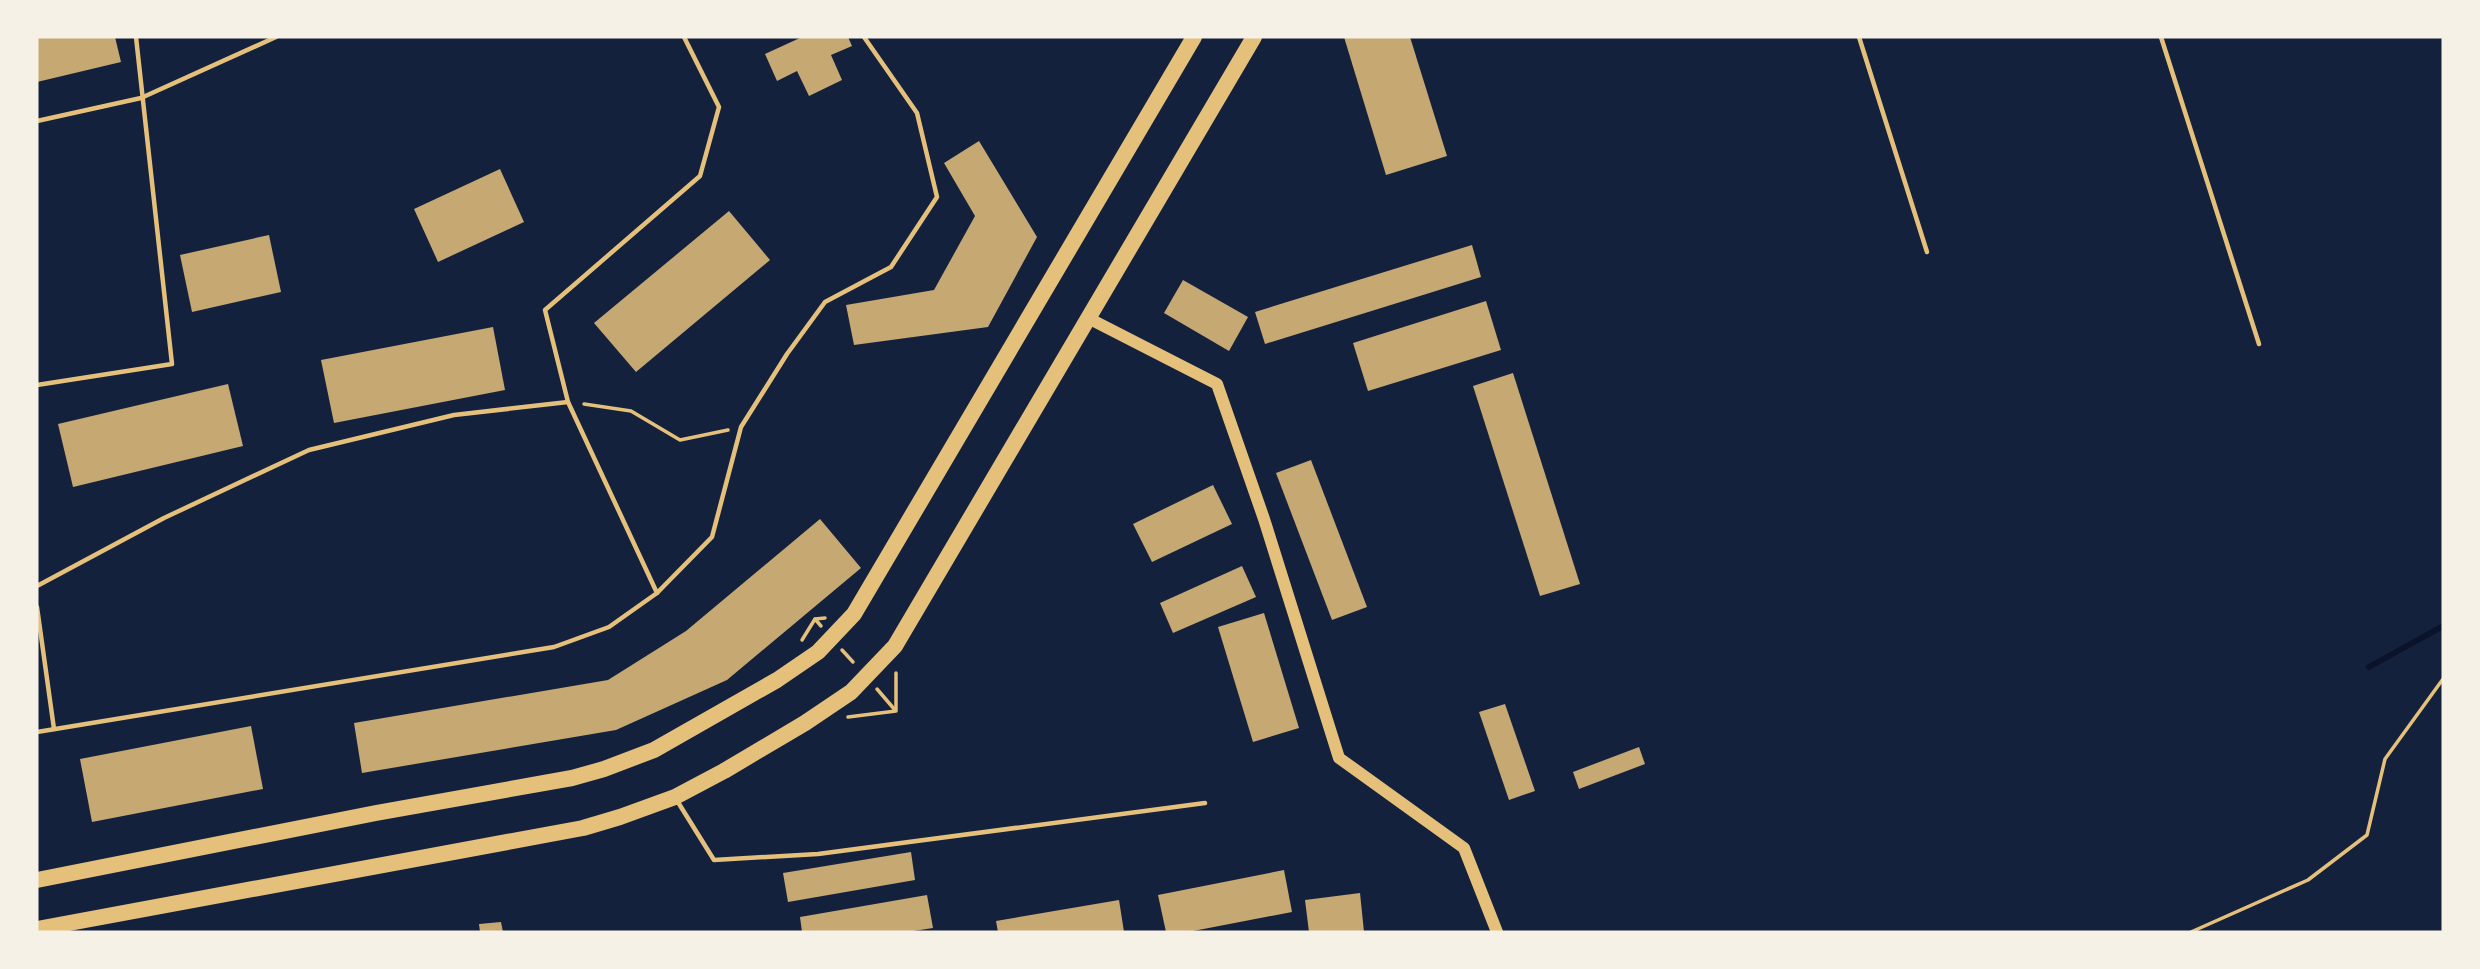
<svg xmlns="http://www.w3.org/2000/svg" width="2480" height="969" viewBox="0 0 2480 969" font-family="'Work Sans',sans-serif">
	<rect width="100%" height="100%" fill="#14213d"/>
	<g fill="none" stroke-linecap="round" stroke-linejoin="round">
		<path stroke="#0b132b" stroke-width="6" d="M2369 667 2443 626"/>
	</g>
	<g fill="#c6a872">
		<path d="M37 37H115L121 62 37 82Z"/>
		<path d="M802 37H848L852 46 831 55 842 80 809 96 797 71 777 81 765 54Z"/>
		<path d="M1344 37H1410L1447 156 1386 175Z"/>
		<path d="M979 141 1037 237 988 327 854 345 846 305 934 290 975 216 944 163Z"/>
		<path d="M500 169 524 222 438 262 414 209Z"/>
		<path d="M729 211 770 260 636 372 594 323Z"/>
		<path d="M269 235 281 292 192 312 180 255Z"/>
		<path d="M1472 245 1481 277 1265 344 1255 312Z"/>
		<path d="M1183 280 1248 317 1229 351 1164 313Z"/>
		<path d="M1486 301 1501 350 1368 391 1353 343Z"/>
		<path d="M493 327 505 390 334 423 321 360Z"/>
		<path d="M1513 373 1580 584 1540 596 1473 386Z"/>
		<path d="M228 384 243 446 73 487 58 424Z"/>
		<path d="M1311 460 1367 607 1332 620 1276 473Z"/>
		<path d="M1213 485 1232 524 1152 562 1133 524Z"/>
		<path d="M820 519 861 568 727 680 616 730 362 773 354 723 608 680 686 631Z"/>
		<path d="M1242 566 1256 597 1173 633 1160 603Z"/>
		<path d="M1264 613 1299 728 1253 742 1218 627Z"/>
		<path d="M1505 704 1535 791 1509 800 1479 712Z"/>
		<path d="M251 726 263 789 92 822 80 759Z"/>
		<path d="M1639 747 1645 764 1579 789 1573 772Z"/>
		<path d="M911 852 915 880 788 902 783 873Z"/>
		<path d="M1284 870 1292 912 1188 932H1166L1158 895Z"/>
		<path d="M1360 893 1364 932H1309L1305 900Z"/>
		<path d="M927 895 933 928 907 932H802L800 917Z"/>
		<path d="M1119 900 1124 932H998L996 921Z"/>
		<path d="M501 922 503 932H480L479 924Z"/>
	</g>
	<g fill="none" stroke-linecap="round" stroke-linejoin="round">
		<g stroke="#e5c07b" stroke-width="3.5">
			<path d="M584 404 631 411 680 440 728 430"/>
			<path d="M815 619 821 626"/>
			<path d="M802 640 815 619 825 618"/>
			<path d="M842 650 853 662"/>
			<path d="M877 689 895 710"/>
			<path d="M848 717 896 711V673"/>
			<path d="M2191 932 2308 880 2367 835 2385 759 2443 679"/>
		</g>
		<g stroke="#e5c07b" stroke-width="4.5">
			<path d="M1859 37 1927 252"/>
			<path d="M2161 37 2259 344"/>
			<path d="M37 121 141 98 276 37"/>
			<path d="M37 385 172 364 136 37"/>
			<path d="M37 586 164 518 309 450 454 415 568 402"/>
			<path d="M657 593 568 402 545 310 700 176 719 107 684 37"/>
			<path d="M37 607 54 729"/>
			<path d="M37 732 554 647 609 627 657 593 712 537 741 427 787 354 825 302 891 267 937 197 917 113 864 37"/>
			<path d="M676 799 714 860 818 854 1205 803"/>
		</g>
		<path stroke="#e5c07b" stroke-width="12" d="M1088 318 1217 384 1264 519 1339 758 1464 848 1497 932"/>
		<g stroke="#e5c07b" stroke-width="16">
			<path d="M37 880 376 813 572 778 604 769 654 750 777 680 818 652 854 614 1194 37"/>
			<path d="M37 929 583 828 620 817 675 797 724 771 805 723 851 692 895 646 1254 37"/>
		</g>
	</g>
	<rect width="2480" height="969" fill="none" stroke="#f6f1e7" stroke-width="77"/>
</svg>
